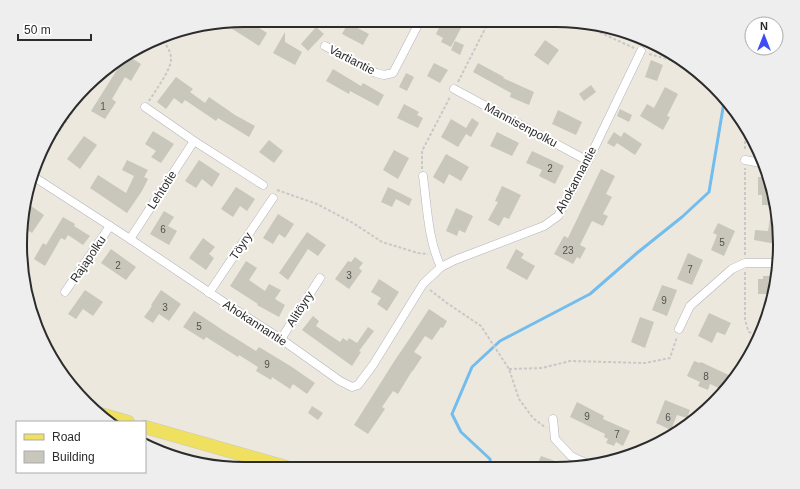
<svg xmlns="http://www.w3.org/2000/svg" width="800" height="489" viewBox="0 0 800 489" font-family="Arial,sans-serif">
	<rect width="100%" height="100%" fill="#ede8de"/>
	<path fill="#aae39b" d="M145 443 228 467H215L159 452Z"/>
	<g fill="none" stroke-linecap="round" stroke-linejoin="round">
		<path stroke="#72bdee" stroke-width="3" d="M491 468 490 459 461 432 452 414 472 367 500 341 590 294 637 253 682 217 709 192 724 102"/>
	</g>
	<g fill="#c9c6bc">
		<path d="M244 20H247L267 33 259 46 223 23Z"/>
		<path d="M442 21H447L461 28 451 47 441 42 443 38 436 34Z"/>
		<path d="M348 23 369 34 363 45 342 34Z"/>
		<path d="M316 27 324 34 308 51 301 44Z"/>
		<path d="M285 32V42L302 52 295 65 273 53Z"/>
		<path d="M545 40 559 50 548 65 534 55Z"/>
		<path d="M455 41 464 45 460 55 451 50Z"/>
		<path d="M128 56 141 64 131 81 125 77 112 99 116 102 105 119 91 111 125 57Z"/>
		<path d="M651 60 663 65 657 81 645 77Z"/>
		<path d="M434 63 448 70 440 83 427 76Z"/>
		<path d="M478 63 504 77 503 78 534 92 529 105 510 97 511 93 473 72Z"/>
		<path d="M333 69 361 86 363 83 384 95 378 106 350 91 349 94 326 81Z"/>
		<path d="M406 73 414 77 407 91 399 87Z"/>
		<path d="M176 77 193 89 190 92 205 103 209 97 235 115 255 126 249 137 218 118 216 121 185 100 182 104 174 98 166 109 157 102Z"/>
		<path d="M591 85 596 92 584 101 579 94Z"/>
		<path d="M665 87 678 94 667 116 670 117 663 130 640 116 647 104 654 108Z"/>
		<path d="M404 104 419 112 417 115 423 118 418 128 397 118Z"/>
		<path d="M620 109 632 115 629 122 617 116Z"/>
		<path d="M558 110 582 122 576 135 552 124Z"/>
		<path d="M472 118 479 123 471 137 466 134 458 147 441 137 451 119 466 128Z"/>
		<path d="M153 131 174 144 161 163 151 157 156 151 145 144Z"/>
		<path d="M497 132 519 143 512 156 490 146Z"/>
		<path d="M614 132 621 137 624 132 642 144 635 155 617 143 614 147 607 143Z"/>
		<path d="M84 136 97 145 80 169 67 159Z"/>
		<path d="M269 140 283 151 274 163 259 152Z"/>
		<path d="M394 150 409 158 398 179 383 170Z"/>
		<path d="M532 151 564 166 555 184 539 176 542 170 526 163Z"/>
		<path d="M446 154 469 167 461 181 449 174 444 184 433 177Z"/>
		<path d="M127 160 148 170 144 177 148 179 142 191 127 213 90 188 98 175 126 193 134 176 122 170Z"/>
		<path d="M199 160 220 174 212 187 202 179 196 188 185 181Z"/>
		<path d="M601 169 615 176 606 194 612 197 603 214 608 216 603 226 592 221 580 245 586 248 580 259 577 257 573 264 554 254 564 236 568 238Z"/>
		<path d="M758 177H765L775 205H762V195H758Z"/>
		<path d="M502 186 521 195 509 219 504 217 499 226 488 220 498 202 495 201Z"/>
		<path d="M236 187 255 199 247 211 240 206 233 217 221 209Z"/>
		<path d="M388 187 412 199 409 206 396 199 392 207 381 202Z"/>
		<path d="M31 206 44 215 32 233 23 227 25 217Z"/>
		<path d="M456 208 473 216 465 233 459 230 457 236 446 231Z"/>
		<path d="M164 211 174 217 168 226 177 231 169 245 150 234Z"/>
		<path d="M278 214 294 224 285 238 279 234 273 244 263 238Z"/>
		<path d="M63 217 75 224 74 226 90 236 83 245 68 235 65 240 61 238 45 266 34 259 43 243 46 245Z"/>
		<path d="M770 219 778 220 776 244 754 240 755 230 768 231Z"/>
		<path d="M718 223 735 231 724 256 711 250 717 235 713 233Z"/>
		<path d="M307 232 326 245 318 256 308 249 288 280 279 273Z"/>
		<path d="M203 238 215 247 209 254 214 258 206 270 189 258Z"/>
		<path d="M111 249 136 267 126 280 101 263Z"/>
		<path d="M516 249 524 254 521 258 535 266 527 280 506 268Z"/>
		<path d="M688 253 703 260 692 285 677 279Z"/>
		<path d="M355 257 363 263 359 268 362 271 349 289 335 279 348 261 351 262Z"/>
		<path d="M246 261 257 268 249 280 265 291 269 284 281 290 275 299 285 305 279 317 257 305 258 304 230 286Z"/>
		<path d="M763 276H774L773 294H758V279H763Z"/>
		<path d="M379 279 399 292 387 311 377 304 381 298 371 292Z"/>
		<path d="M662 285 677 290 667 316 652 310Z"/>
		<path d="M85 290 103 302 93 316 83 309 76 319 68 314Z"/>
		<path d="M161 290 181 304 169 321 159 314 153 323 144 317 152 306 151 305Z"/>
		<path d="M429 309 447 321 443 328 441 327 432 340 425 336 414 352 422 357 412 372V371L398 394 393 391 382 407 385 409 368 434 354 425 395 360 410 338Z"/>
		<path d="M194 311 224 331 256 351 259 347 292 367 315 383 307 394 293 384 290 389 272 377 271 380 256 371 258 367 239 355 238 357 206 337 204 340 183 327Z"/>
		<path d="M709 313 731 323 725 335 717 332 712 343 698 336Z"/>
		<path d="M313 316 319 321 316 326 340 342 343 338 347 341 349 338 357 343 368 327 374 331 359 351 361 352 352 366 302 330Z"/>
		<path d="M640 317 654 322 645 348 631 342Z"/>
		<path d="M694 361 700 363 701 362 735 378 734 381 723 390 710 384 708 390 698 386 700 382 687 376Z"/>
		<path d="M665 400 690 410 687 418 677 415 671 430 656 423Z"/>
		<path d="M577 402 604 416 603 419 630 431 623 446 616 442 614 446 606 443 608 439 604 437 605 434 570 417Z"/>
		<path d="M312 406 323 413 318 420 308 413Z"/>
		<path d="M541 456 572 467V468H541V467L537 465Z"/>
	</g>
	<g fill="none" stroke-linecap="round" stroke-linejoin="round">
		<defs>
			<g id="minor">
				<path d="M325 46 376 73 384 75 393 73 420 21"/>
				<path d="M454 89 588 161"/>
				<path d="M145 107 194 141 263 185"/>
				<path d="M745 160 760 163"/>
				<path d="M31 175 130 239 225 303 281 339 340 381 352 387 358 385 373 365 423 284 441 267 455 260 544 226 558 216 588 161 641 51"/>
				<path d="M423 176C427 205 428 241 441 267"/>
				<path d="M130 239 194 141"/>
				<path d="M65 292 110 226"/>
				<path d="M209 293 273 198"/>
				<path d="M679 329 690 306 732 269 745 263H775"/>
				<path d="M281 339 320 278"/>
				<path d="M553 419 555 439 571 456 590 465"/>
			</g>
			<g id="primary">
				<path d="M100 414 128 422"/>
				<path d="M145 427 286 467"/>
			</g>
		</defs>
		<use href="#minor" stroke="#b2b2bf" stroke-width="9"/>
		<use href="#primary" stroke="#c8c8c8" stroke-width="14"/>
		<g stroke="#c8c8c8" stroke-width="2" stroke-dasharray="3 2" stroke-linecap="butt">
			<path d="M577 22 634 48"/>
			<path d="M649 54 690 65"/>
			<path d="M458 82 489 21"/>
			<path d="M149 101C155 91 172 69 171 58 171 51 165 43 161 38"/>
			<path d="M745 126V151"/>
			<path d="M422 169V151L450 97"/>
			<path d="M36 170 50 145 89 87"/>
			<path d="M277 190 317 204 353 223 382 242 418 253 428 254"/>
			<path d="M745 255V168"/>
			<path d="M745 272V319L747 327 749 332 756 335"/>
			<path d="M430 290 447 303 481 326 509 369 519 399 533 418 546 428"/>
			<path d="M509 369 542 368 570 361 645 363 670 358 677 337"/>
		</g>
		<use href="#minor" stroke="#fff" stroke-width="8"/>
		<use href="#primary" stroke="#f0e060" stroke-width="13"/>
	</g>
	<g text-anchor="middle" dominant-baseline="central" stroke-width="4" stroke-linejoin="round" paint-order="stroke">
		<g font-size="10" fill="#535250">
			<text x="103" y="106">1</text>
			<text x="550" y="168">2</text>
			<text x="163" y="229">6</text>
			<text x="722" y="242">5</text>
			<text x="568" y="250">23</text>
			<text x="118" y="265">2</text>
			<text x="690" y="269">7</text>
			<text x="349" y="275">3</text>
			<text x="664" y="300">9</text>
			<text x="165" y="307">3</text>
			<text x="199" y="326">5</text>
			<text x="267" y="364">9</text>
			<text x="706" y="376">8</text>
			<text x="587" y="416">9</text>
			<text x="668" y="417">6</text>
			<text x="617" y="434">7</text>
		</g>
		<g font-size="12" fill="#2c2c2c" stroke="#fff">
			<text transform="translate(352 60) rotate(27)">Vartiantie</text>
			<text transform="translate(521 125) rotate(28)">Mannisenpolku</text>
			<text transform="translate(576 180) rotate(-62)">Ahokannantie</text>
			<text transform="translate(162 190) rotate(-57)">Lehtotie</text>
			<text transform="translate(241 246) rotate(-56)">Töyry</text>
			<text transform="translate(88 259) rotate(-56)">Rajapolku</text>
			<text transform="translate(300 309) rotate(-57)">Alitöyry</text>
			<text transform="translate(255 323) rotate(33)">Ahokannantie</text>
		</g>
	</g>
	<path d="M0 0H800V489H0ZM244 27H556A217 217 0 0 1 773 244V245A217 217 0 0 1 556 462H244A217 217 0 0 1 27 245V244A217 217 0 0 1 244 27Z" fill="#eee" fill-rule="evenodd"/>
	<path fill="none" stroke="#2c2c2c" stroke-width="2" d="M244 27H556A217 217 0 0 1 773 244V245A217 217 0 0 1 556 462H244A217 217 0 0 1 27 245V244A217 217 0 0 1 244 27Z"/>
	<rect x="16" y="421" width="130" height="52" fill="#ffffff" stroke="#ababab"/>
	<rect x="24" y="434" width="20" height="6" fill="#f0e060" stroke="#ababab"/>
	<text x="52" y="441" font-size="12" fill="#2c2c2c">Road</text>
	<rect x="24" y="451" width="20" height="12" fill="#c9c6bc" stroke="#ababab"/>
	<text x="52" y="461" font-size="12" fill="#2c2c2c">Building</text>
	<g transform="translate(764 36)"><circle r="19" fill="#ffffff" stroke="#ababab"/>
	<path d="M0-3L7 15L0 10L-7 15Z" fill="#3f4bf9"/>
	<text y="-6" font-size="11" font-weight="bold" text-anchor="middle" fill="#2c2c2c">N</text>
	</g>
	<path d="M18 34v6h73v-6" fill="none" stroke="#2c2c2c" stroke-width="2"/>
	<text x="24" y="34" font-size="12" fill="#2c2c2c" stroke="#ffffff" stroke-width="3" paint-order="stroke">50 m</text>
</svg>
